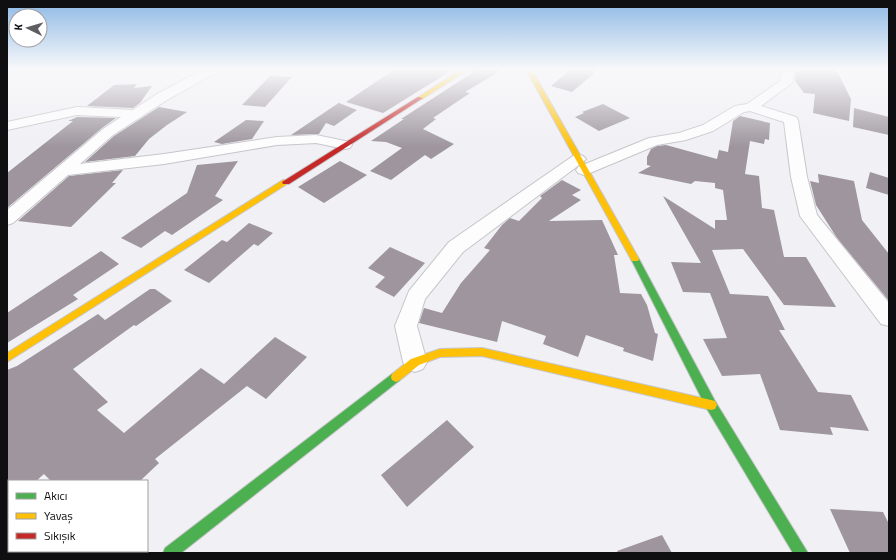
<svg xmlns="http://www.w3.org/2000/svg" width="896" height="560" viewBox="0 0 896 560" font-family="'Titillium Web',sans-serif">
	<rect width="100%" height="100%" fill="#f0f0f5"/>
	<g fill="#9e959e">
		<path d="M395 69H454L383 113 346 102Z"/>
		<path d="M474 69H504L465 92 470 93 433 118 436 119 423 129 454 144 431 159 425 155 391 180 370 171 402 148 386 142 371 141 404 119H401L472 73Z"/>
		<path d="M571 69H599L572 92 551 86Z"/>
		<path d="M796 69H836L851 99 849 121 813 113 815 94 804 93 795 81Z"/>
		<path d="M270 76 292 77 265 107 242 105Z"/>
		<path d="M137 84 134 88 152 86 140 103 133 108 87 106 114 85Z"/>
		<path d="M340 102 339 103 357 110 334 126 326 123 319 134 291 135Z"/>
		<path d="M603 104 630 118 599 131 575 117 584 113 582 112Z"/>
		<path d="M159 107 187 112 167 125 149 139 135 156 85 162 114 136Z"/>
		<path d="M854 108 889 117V135L853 127Z"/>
		<path d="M740 116 770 123 769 140 765 139 764 144 750 141 745 174 759 176 762 208 774 210 784 257H806L836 307 784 305 743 249 712 250 730 294 768 296 785 330H779L818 392 851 395 869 431 830 427 833 435 780 430 760 374 722 376 703 339 727 338 710 293 683 292 671 262 701 263 663 196 715 229V220H727L723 190 715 188V183L695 181 691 184 638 173 651 166 647 165V157L651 149 657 146 666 145 717 159 719 150 728 152 733 121Z"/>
		<path d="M77 117 116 118 102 128 7 208V173L73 121H68Z"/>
		<path d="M246 120 264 121 252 139 222 144 214 142Z"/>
		<path d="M238 161 215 196 223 200 172 235 165 231 141 248 121 238 187 193 197 165Z"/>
		<path d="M340 161 367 175 324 203 298 187Z"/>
		<path d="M123 170 112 183H116L71 227 18 221 69 176Z"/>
		<path d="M870 172 889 178V195L866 188Z"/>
		<path d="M818 174 854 181 862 220 889 254V301L837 238 816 205 810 181 819 183Z"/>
		<path d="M562 180 581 190 572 195 581 200 549 221 602 220 618 255H614L620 293 641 294 647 305 655 333 658 334 653 361 623 351 624 348 586 335 578 357 543 344 546 336 502 321 497 342 419 323 424 308 442 313 461 283 490 250 484 248 502 225 510 218 519 221 542 198 540 196Z"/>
		<path d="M249 223 273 233 258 246 254 244 209 283 184 270 222 240 227 242Z"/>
		<path d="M390 247 425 263 394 297 375 287 385 277 368 268Z"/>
		<path d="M101 251 119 264 73 295 78 299 7 343V313Z"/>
		<path d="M150 289H155L172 301 136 326 134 325 73 369 108 402 97 410 124 433 201 368 224 384 275 337 307 357 266 399 247 386 155 459 159 463 140 481H51L44 474 36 481H7V370L17 366 98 314 105 320Z"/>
		<path d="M447 420 474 447 407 507 381 475Z"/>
		<path d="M830 509 883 512 889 524V553H850Z"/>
		<path d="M662 535 672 553H618L617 551Z"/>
	</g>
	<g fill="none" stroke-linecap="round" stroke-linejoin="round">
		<defs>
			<g id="street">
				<path d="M204 69H219L217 72 167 100 113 135 80 164 164 154 277 137 316 135 350 142 352 145 350 148 345 149 316 143 277 145 164 164 68 175 13 223 7 225V210L103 129 121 117 77 115 7 130V122L77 107 133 110 157 94Z"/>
				<path d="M783 69H795L792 83 761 106 796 117 798 120 807 177 817 215 889 303V326L881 324 800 216 791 177 784 122 750 111 744 112 713 131 686 140 657 145 590 173 584 175 578 173 576 170 578 167 649 138 679 133 703 125 735 106 747 104 780 81Z"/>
				<path d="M578 154 583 156 586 159 583 162 463 252 425 299 417 326 427 362 423 369 415 372 407 369 403 362 395 326 409 291 449 242 573 156Z"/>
				<path d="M7 532 9 533V551H23L22 553H7Z"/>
			</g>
			<g id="fast">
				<path d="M635 256 639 259 715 401 808 553H793L707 409 631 259Z"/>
				<path d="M396 372 400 374 401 377 400 380 181 553H163L165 548 392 374Z"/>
			</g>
			<g id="slow">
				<path d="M462 69H469L422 99 417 98Z"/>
				<path d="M521 69H528L533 72 639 259 638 261H632L528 73Z"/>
				<path d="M283 180H289L290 182 7 362V353Z"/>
				<path d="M482 348 711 400 715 401 717 405 715 409 711 410 482 356 440 357 419 365 400 380 396 382 392 380 391 377 392 374 411 359 440 349Z"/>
			</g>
			<path id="jam" d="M418 97 423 98 289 184H283L282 182Z"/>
		</defs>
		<use href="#street" stroke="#c6c6ca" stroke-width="2"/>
		<use href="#fast" stroke="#c6c6ca" stroke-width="2"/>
		<use href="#slow" stroke="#c6c6ca" stroke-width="2"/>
		<use href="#jam" stroke="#c6c6ca" stroke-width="2"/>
		<use href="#street" fill="#fdfdfe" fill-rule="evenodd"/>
		<use href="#fast" fill="#4caf50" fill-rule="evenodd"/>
		<use href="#slow" fill="#ffc107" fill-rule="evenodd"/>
		<use href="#jam" fill="#c62828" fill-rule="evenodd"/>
	</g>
	<linearGradient id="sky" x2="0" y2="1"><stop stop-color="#8db9e5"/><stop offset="0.47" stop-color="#f8f8fa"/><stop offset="1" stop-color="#f8f8fa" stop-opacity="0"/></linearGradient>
	<rect width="896" height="147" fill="url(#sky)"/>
	<rect width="896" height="560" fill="none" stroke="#0f0e11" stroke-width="16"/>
	<rect x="8" y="480" width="140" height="72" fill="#ffffff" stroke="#9f9fa0"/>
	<rect x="16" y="493" width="20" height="6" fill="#4caf50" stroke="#9f9fa0"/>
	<text x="44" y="500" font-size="12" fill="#0f0e11">Akıcı</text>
	<rect x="16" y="513" width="20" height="6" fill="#ffc107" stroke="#9f9fa0"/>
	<text x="44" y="520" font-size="12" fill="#0f0e11">Yavaş</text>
	<rect x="16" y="533" width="20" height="6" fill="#c62828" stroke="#9f9fa0"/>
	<text x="44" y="540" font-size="12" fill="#0f0e11">Sıkışık</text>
	<g transform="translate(28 28) rotate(275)"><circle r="19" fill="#ffffff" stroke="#9f9fa0"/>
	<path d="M0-3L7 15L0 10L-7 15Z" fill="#5e5d61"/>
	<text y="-6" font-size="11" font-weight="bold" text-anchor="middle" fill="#0f0e11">K</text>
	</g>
</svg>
